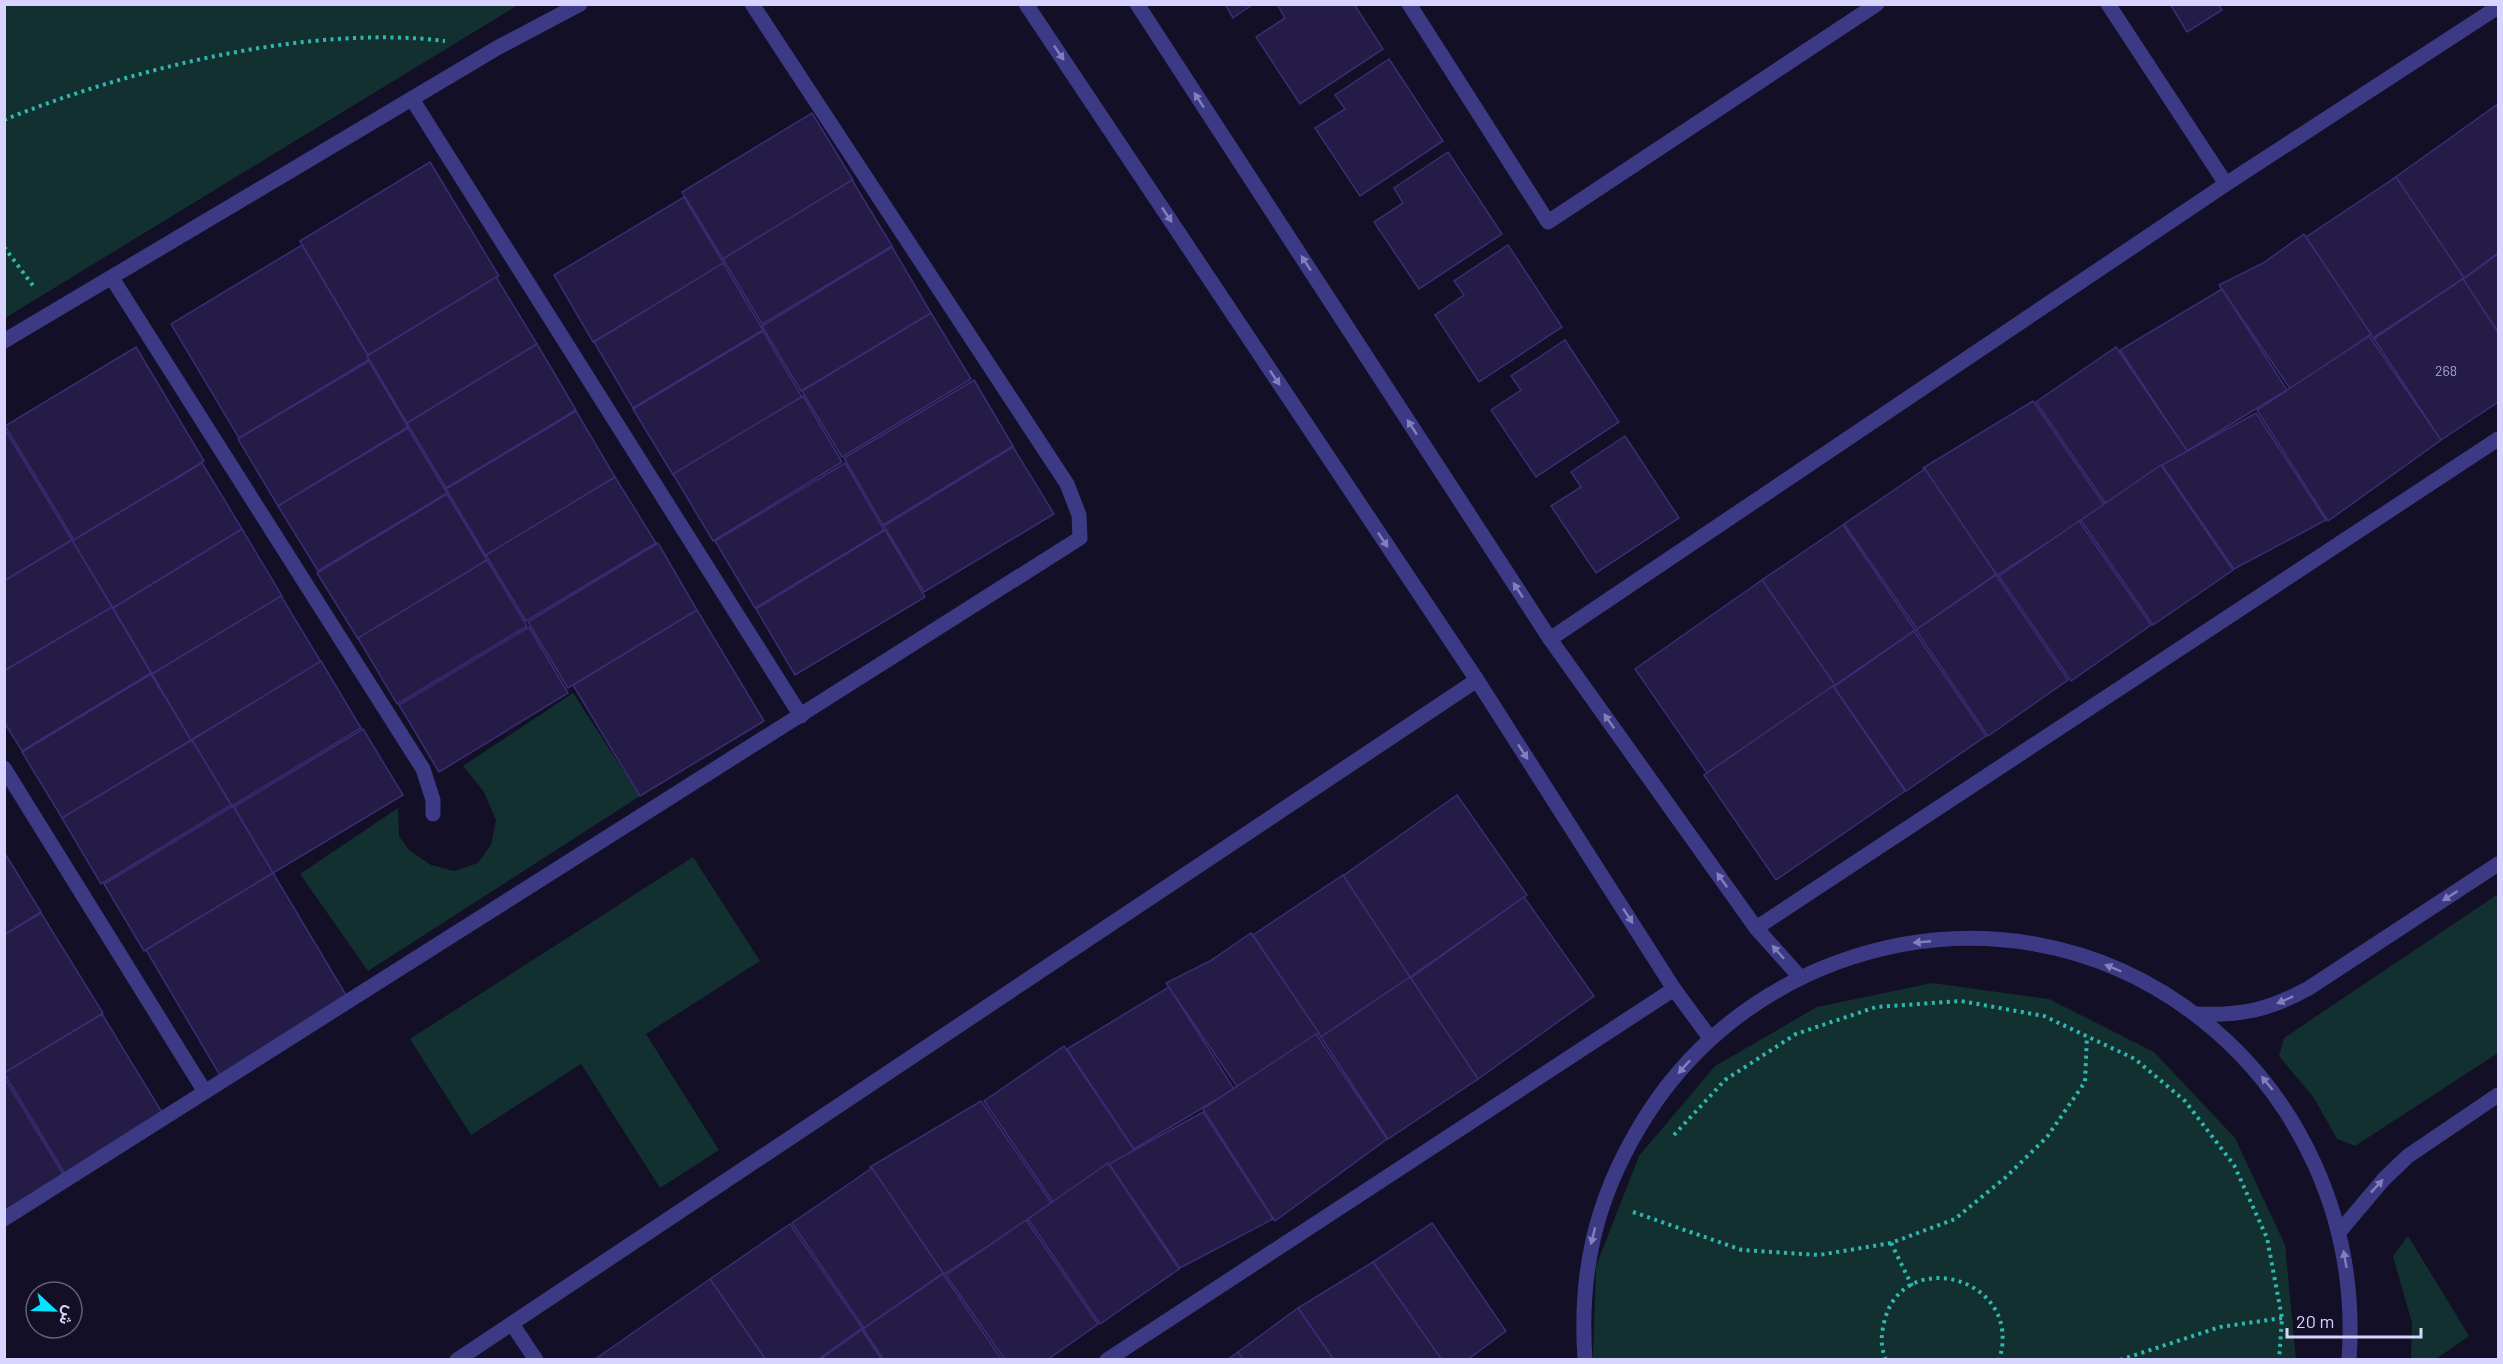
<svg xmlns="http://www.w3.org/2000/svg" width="2503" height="1364" viewBox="0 0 2503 1364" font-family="Barlow,Vazirmatn,sans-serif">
	<rect width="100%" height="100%" fill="#130f26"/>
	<g fill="#12302f">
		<path d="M5 4H518V5L5 318Z"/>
		<path d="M573 693 640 796 368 971 300 874 398 808 399 836 409 850 431 865 454 871 478 863 491 845 496 820 484 792 463 766Z"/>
		<path d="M693 857 760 961 646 1034 719 1150 660 1188 581 1064 471 1135 410 1039Z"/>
		<path d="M2498 894V1053L2355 1146 2337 1139 2314 1098 2279 1056 2284 1038Z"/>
		<path d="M1932 983 2049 999 2154 1052 2235 1138 2285 1245 2296 1359H1593L1596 1266 1639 1156 1715 1066 1817 1007Z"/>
		<path d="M2408 1236 2469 1336 2436 1359H2411L2412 1323 2393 1256Z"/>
	</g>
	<g fill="#241b47" stroke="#3b2d73" stroke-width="1.5">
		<path d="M1225 4H1253L1233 18Z"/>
		<path d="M1277 4H1354L1383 49 1300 104 1256 37 1285 18Z"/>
		<path d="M2170 4H2218L2222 10 2187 32Z"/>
		<path d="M1389 59 1443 141 1360 196 1315 128 1345 109 1335 95Z"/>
		<path d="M2498 104V253L2464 278 2393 179Z"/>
		<path d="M812 113 853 180 723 259 682 192Z"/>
		<path d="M1448 152 1502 234 1419 289 1374 222 1403 203 1394 188Z"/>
		<path d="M430 162 499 276 368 355 300 241Z"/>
		<path d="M2396 177 2464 278 2373 338 2306 237Z"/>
		<path d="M852 180 892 246 762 324 723 259Z"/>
		<path d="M684 197 724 264 593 342 554 275Z"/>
		<path d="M2304 234 2371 334 2291 390 2219 285 2263 263Z"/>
		<path d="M302 245 370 359 239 438 171 324Z"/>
		<path d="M1508 245 1562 327 1479 382 1435 315 1464 295 1454 281Z"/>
		<path d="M892 247 931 313 801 391 762 326Z"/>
		<path d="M2498 254V334L2461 281Z"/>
		<path d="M723 263 763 330 633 408 594 342Z"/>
		<path d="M496 277 537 344 407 423 367 356Z"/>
		<path d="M2463 279 2498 332V402L2441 440 2374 339Z"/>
		<path d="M2222 289 2287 390 2187 451 2120 350Z"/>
		<path d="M931 313 971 379 842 457 802 391Z"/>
		<path d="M763 331 802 397 673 475 633 409Z"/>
		<path d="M2369 336 2441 440 2328 521 2257 410Z"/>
		<path d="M1565 340 1619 422 1536 477 1491 410 1521 390 1511 376Z"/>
		<path d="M537 344 576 410 446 488 407 423Z"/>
		<path d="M136 347 204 461 74 540 5 426Z"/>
		<path d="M2116 347 2188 452 2108 507 2036 402Z"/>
		<path d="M369 361 408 427 278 506 238 439Z"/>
		<path d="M974 380 1013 446 883 525 844 458Z"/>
		<path d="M803 396 842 462 713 541 673 474Z"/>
		<path d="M2033 401 2105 506 1997 575 1923 468Z"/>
		<path d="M576 411 615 477 486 556 446 489Z"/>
		<path d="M2256 413 2326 520 2234 569 2162 465Z"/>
		<path d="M4 428 72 540 4 581Z"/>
		<path d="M408 428 447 493 318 571 278 506Z"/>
		<path d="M1625 436 1679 518 1596 573 1551 506 1581 487 1571 472Z"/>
		<path d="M1013 447 1054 514 924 592 884 526Z"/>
		<path d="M202 463 242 529 113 608 72 541Z"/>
		<path d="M845 463 884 530 755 608 715 541Z"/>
		<path d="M2161 465 2233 570 2153 625 2081 520Z"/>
		<path d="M1925 469 1996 574 1917 629 1844 524Z"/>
		<path d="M615 477 656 543 526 621 486 555Z"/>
		<path d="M447 494 487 560 358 639 317 573Z"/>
		<path d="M2079 521 2151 625 2071 681 1999 576Z"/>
		<path d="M1843 525 1915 630 1835 685 1762 580Z"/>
		<path d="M242 529 282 596 152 674 113 608Z"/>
		<path d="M885 530 925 597 795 675 756 609Z"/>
		<path d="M72 540 112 607 4 671V581Z"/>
		<path d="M658 543 697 610 568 688 528 622Z"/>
		<path d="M487 560 527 626 397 704 358 638Z"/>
		<path d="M1996 575 2068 680 1988 736 1916 630Z"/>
		<path d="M1762 580 1835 685 1707 773 1635 669Z"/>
		<path d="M281 596 321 662 191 740 152 674Z"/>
		<path d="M112 607 151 673 22 751 4 722V671Z"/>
		<path d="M697 610 764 721 640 796 573 685Z"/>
		<path d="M529 627 568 693 439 772 399 705Z"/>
		<path d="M1914 631 1986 736 1906 791 1834 687Z"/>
		<path d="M321 661 361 728 232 806 192 740Z"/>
		<path d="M151 674 191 740 62 818 22 752Z"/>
		<path d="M1833 686 1905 791 1776 880 1704 775Z"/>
		<path d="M363 729 403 795 273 873 234 807Z"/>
		<path d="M192 740 231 805 101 884 62 818Z"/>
		<path d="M1457 795 1527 895 1410 977 1340 878Z"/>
		<path d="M233 806 273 873 144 951 104 884Z"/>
		<path d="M4 852 41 912 4 935Z"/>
		<path d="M273 873 349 1000 221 1077 146 950Z"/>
		<path d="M1343 875 1410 977 1321 1037 1253 935Z"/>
		<path d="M1524 897 1594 996 1478 1079 1408 980Z"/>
		<path d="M41 913 103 1013 5 1073 4 935Z"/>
		<path d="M1251 933 1319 1033 1238 1088 1166 983 1210 961Z"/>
		<path d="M1410 977 1478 1079 1388 1139 1321 1037Z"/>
		<path d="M1169 987 1234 1089 1134 1149 1067 1049Z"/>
		<path d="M102 1014 163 1114 65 1174 4 1073Z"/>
		<path d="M1316 1034 1387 1139 1275 1221 1203 1109Z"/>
		<path d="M1064 1046 1135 1151 1056 1206 984 1101Z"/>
		<path d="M4 1077 63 1174 4 1211Z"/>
		<path d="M981 1101 1053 1205 944 1274 870 1167Z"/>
		<path d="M1203 1112 1273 1219 1180 1268 1109 1164Z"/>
		<path d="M1108 1163 1179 1269 1100 1324 1028 1219Z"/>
		<path d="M872 1168 943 1273 864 1328 792 1223Z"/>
		<path d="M1026 1220 1098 1324 1047 1360H1005L946 1275Z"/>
		<path d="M1432 1223 1506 1331 1467 1360H1442L1373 1262Z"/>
		<path d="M790 1224 862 1328 817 1360H766L710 1279Z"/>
		<path d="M1373 1262 1442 1360H1334L1298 1308Z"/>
		<path d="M943 1274 1002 1360H884L863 1329Z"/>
		<path d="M710 1279 766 1360H594Z"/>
		<path d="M1298 1308 1334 1360H1243L1238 1352Z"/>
		<path d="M862 1330 882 1360H819Z"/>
		<path d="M1238 1352 1243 1360H1227Z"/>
	</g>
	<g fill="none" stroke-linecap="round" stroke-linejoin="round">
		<g stroke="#2fb8b0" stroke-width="4" stroke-dasharray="3 4.5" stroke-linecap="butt">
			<path d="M4 120C129 69 310 24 445 41"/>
			<path d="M4 247 34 287"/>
			<path d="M1674 1135 1725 1080 1796 1034 1876 1007 1961 1001 2044 1016 2135 1059 2185 1101 2234 1165 2267 1238 2282 1318 2279 1360"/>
			<path d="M1633 1212 1742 1250 1819 1255 1891 1243 1955 1219 2006 1177 2047 1137 2085 1082 2087 1036"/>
			<path d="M1891 1243 1912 1286"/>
			<path d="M1886 1360C1880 1346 1881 1333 1885 1319 1905 1245 2025 1279 1999 1360"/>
			<path d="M2120 1360 2220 1327 2282 1318"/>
		</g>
		<g stroke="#3d3a85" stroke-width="15">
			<path d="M1409 4 1548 222 1877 4"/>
			<path d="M2108 4 2226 184"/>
			<path d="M412 99 801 716"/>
			<path d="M112 278 423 769 433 800V814"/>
			<path d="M4 341 497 48 580 4"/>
			<path d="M1550 639 2226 184 2498 7"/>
			<path d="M4 768 205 1092"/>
			<path d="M1756 928 2498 439"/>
			<path d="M2195 1014C2241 1016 2269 1010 2309 988L2498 864"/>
			<path d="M4 1219 1080 538 1079 515 1067 484 752 4"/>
			<path d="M2340 1231 2384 1179 2408 1156 2498 1095"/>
			<path d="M512 1324 536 1360"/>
			<path d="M457 1360 1477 680"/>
			<path d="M1107 1360 1674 989"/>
		</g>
		<g stroke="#3d3a85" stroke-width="15">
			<path d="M1026 4 1477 680 1674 989 1710 1038"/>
			<path d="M1137 4 1550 639 1756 928 1799 976"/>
			<path d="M1585 1360C1579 1273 1595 1201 1640 1126 1685 1050 1754 993 1838 962 2107 865 2369 1080 2349 1360"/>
		</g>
	</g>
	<defs><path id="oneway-solid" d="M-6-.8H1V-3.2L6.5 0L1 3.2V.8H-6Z" transform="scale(1.5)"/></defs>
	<g fill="#837fbc">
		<use href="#oneway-solid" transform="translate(1059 53) rotate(56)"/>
		<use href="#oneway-solid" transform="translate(1199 100) rotate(-123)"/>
		<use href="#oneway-solid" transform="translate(1167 215) rotate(56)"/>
		<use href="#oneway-solid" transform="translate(1306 263) rotate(-123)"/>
		<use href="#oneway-solid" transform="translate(1275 378) rotate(56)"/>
		<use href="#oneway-solid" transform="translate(1412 427) rotate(-123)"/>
		<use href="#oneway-solid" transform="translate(1383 540) rotate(56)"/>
		<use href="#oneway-solid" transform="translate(1518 590) rotate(-123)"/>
		<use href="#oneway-solid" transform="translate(1609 721) rotate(-125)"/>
		<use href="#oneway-solid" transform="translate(1523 752) rotate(57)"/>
		<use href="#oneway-solid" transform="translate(1722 880) rotate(-125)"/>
		<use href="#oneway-solid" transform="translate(2450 896) rotate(147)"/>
		<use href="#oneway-solid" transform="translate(1628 916) rotate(57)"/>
		<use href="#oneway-solid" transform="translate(1922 942) rotate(175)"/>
		<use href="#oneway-solid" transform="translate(1778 952) rotate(-132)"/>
		<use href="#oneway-solid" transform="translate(2113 968) rotate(-157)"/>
		<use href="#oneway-solid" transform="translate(2285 1000) rotate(156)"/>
		<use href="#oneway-solid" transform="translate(1684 1067) rotate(132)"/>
		<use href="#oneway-solid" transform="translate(2267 1083) rotate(-129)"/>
		<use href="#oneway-solid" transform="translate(2377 1186) rotate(-47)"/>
		<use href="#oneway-solid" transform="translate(1593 1236) rotate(104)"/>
		<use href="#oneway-solid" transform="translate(2345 1259) rotate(-100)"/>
	</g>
	<g text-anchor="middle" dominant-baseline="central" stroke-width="5" stroke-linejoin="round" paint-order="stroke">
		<g font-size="14" fill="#aca6d1">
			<text x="2446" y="370">268</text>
		</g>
	</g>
	<rect width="2503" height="1364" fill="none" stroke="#d9d4ff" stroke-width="12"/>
	<g transform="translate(54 1310) rotate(112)"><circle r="28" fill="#130f26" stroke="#625e7d" stroke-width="1.5"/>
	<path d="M0-4.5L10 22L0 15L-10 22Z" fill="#00e5ff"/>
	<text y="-9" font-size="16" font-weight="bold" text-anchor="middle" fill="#d9d4ff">ش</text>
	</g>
	<path d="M2287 1328v9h134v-9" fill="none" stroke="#d9d4ff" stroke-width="3"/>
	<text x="2296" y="1328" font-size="18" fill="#d9d4ff" stroke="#130f26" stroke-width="4.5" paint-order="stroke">20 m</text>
</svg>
